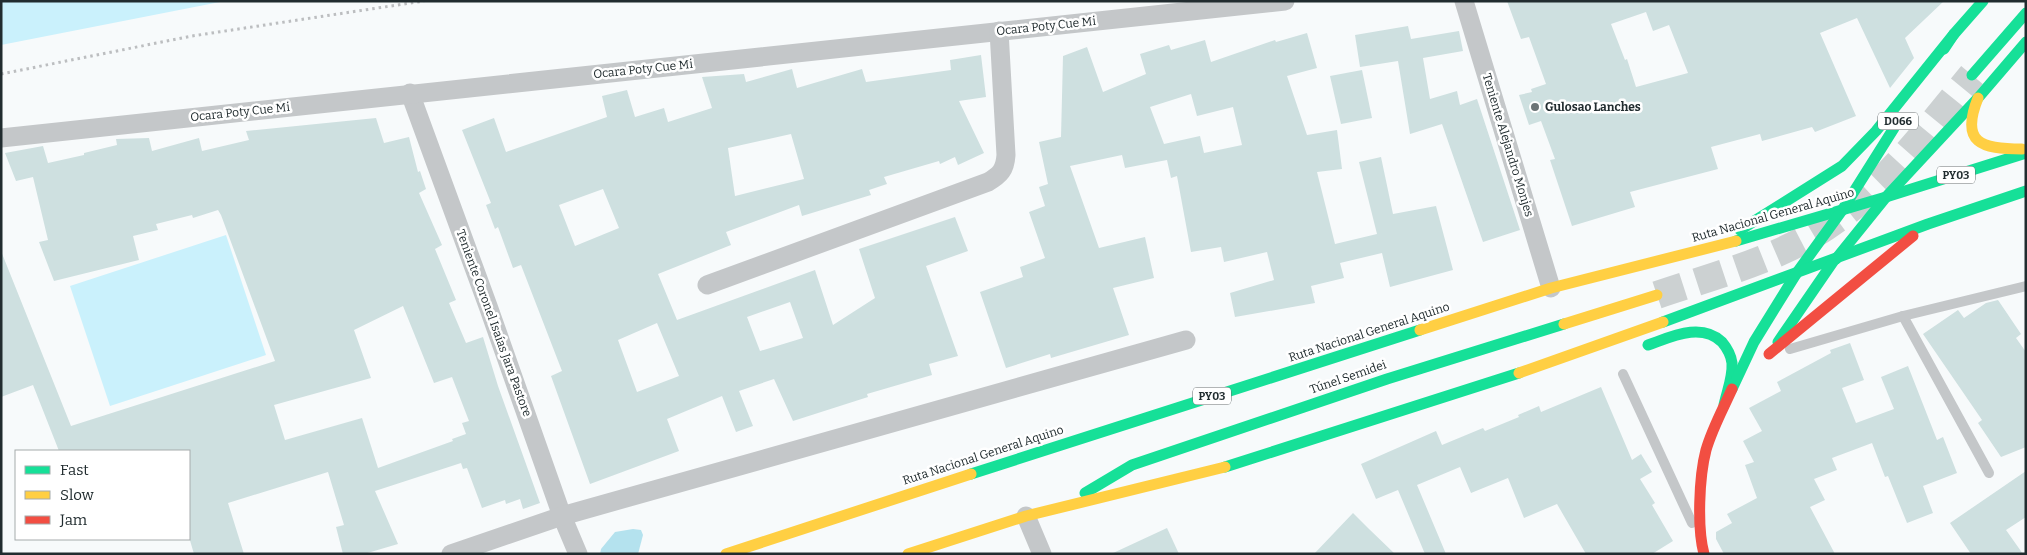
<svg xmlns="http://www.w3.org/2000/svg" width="2027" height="555" viewBox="0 0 2027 555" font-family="Bitter,serif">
	<rect width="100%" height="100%" fill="#f7fafb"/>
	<g fill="#caf1fc">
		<path d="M1 1H225L1 45Z"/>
		<path d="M226 235 266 355 110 406 70 286Z"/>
	</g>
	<path fill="#b4e2ee" d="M633 529 641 530 643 535 638 554H600L601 549 615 532Z"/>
	<g fill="#cee0e0" fill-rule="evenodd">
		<path d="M1507 1H1944L1905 38 1914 58 1890 88 1857 18 1820 33 1856 116 1815 132 1812 127 1762 141 1760 134 1711 147 1718 169 1630 192 1635 207 1572 226 1550 160 1555 159 1541 121 1529 125 1519 95 1532 92 1531 89 1546 84 1529 37 1521 39ZM1646 12 1653 31 1669 25 1688 73 1636 87 1627 59 1625 60 1611 24Z"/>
		<path d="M1408 26 1411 39 1459 31 1463 51 1423 58 1430 99 1457 91 1460 105 1477 99 1520 230 1483 242 1442 124 1410 134 1398 61 1360 67 1355 35Z"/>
		<path d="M1307 33 1317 68 1287 76 1307 135 1337 130 1342 169 1317 172 1335 244 1377 234 1359 162 1381 157 1393 214 1436 206 1453 270 1390 287 1382 253 1340 263 1344 278 1311 286 1315 303 1235 317 1230 293 1274 280 1267 252 1224 262 1221 247 1191 252 1177 176 1171 178 1167 160 1125 168 1122 155 1070 166 1099 248 1145 237 1154 278 1113 288 1129 335 1051 358 1050 354 1006 368 980 292 1023 277 1020 267 1045 258 1029 212 1045 206 1039 187 1048 184 1039 142 1061 137 1063 56 1087 47 1103 92 1146 74 1140 54 1169 45 1171 50 1205 40 1211 62 1275 40 1276 42ZM1191 94 1197 116 1233 107 1242 145 1204 153 1200 136 1164 144 1150 107Z"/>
		<path d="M981 55 986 97 959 101 984 153 958 165 955 157 940 164 939 161 884 177 887 184 869 190 871 195 802 216 799 205 726 232 731 245 658 274 677 320 815 270 833 325 875 298 859 249 955 217 968 251 926 266 958 356 929 364 932 375 867 394 868 397 793 421 774 379 739 391 753 426 736 432 722 396 667 419 679 451 590 484 551 376 562 371 521 265 513 268 498 227 495 229 486 205 491 203 462 130 494 118 506 152 607 117 602 96 627 90 635 117 664 108 668 122 712 108 702 77 744 74 746 82 792 69 797 88 862 69 866 82 951 70 950 60ZM791 134 804 179 735 196 728 148ZM603 189 619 228 575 246 559 205ZM790 302 803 338 760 351 747 317ZM657 323 679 376 637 392 618 340Z"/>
		<path d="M1362 70 1372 118 1341 124 1330 76Z"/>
		<path d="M376 118 384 143 409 137 418 172 420 171 426 189 419 193 442 245 435 249 456 300 449 303 466 343 483 337 498 386 540 503 523 509 520 499 506 504 505 500 482 508 467 468 463 469 461 463 375 491 398 544 364 554H343L336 527 344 525 328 472 228 503 244 554H194L189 537V451H59L33 385 1 397V251L71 426 275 361 221 215 218 210 193 218 192 215 156 224 158 230 133 236 139 260 54 281 39 242 48 240 33 177 16 181 5 153 43 146 48 163 84 155V153L117 145 116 139 149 138 152 151 199 138 202 151 249 140 246 131ZM403 306 434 383 452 377 469 421 462 423 466 434 452 439 453 441 378 468 362 418 285 440 274 405 371 378 354 330Z"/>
		<path d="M1998 300 2021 334 2016 338 2026 352V447L2001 457 1978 423 1982 420 1923 334 1958 310 1964 318 1986 303Z"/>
		<path d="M1850 343 1864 380 1842 388 1856 423 1894 409 1881 377 1908 366 1937 440 1943 437 1957 473 1923 486 1933 513 1907 523 1888 476 1885 477 1872 443 1832 458 1837 470 1814 479 1825 500 1810 507 1835 554H1724L1716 539V532L1732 523 1727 514 1757 498 1745 465 1754 462 1743 441 1762 431 1749 408 1781 391 1777 382 1831 353 1830 350Z"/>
		<path d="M1601 387 1632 460 1641 454 1652 472 1640 479 1655 503 1652 505 1673 541 1652 554H1586L1557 504 1524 518 1508 478 1471 493 1460 467 1417 485 1446 554H1425L1398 490 1376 499 1361 464 1436 431 1442 445 1483 428 1485 431 1519 417 1518 415 1539 406 1541 412Z"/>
		<path d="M2026 471V517L2006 530 2023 554H1971L1950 523Z"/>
		<path d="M1353 513 1369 529 1395 554H1314Z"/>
		<path d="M1167 528 1179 554H1111Z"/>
	</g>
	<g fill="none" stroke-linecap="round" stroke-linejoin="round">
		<path stroke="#ccd1d2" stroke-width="28" stroke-dasharray="28 14" stroke-linecap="butt" d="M1657 295C1707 278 1760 264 1806 239 1875 201 1923 134 1972 75"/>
		<path stroke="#bcbec0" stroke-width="3" stroke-dasharray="2.5 4" stroke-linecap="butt" d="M1 74 192 36 424 1"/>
		<g stroke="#c4c7c9" stroke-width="10">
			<path d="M1903 316 1989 473"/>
			<path d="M1790 349 1903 316 2026 286"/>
			<path d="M1623 374 1692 523"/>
		</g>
		<g stroke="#c4c7c9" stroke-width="19">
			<path d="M1464 1 1551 288"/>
			<path d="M410 93 488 306 562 516 578 554"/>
			<path d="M1 138 1285 1"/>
			<path d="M707 285 988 182C1000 175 1005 170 1006 155L999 31"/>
			<path d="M1026 516 1042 554"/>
			<path d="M451 554 562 516 1186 340"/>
		</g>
		<g stroke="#16e098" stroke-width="11">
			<path d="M1944 49 1954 34 1983 1"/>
			<path d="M1972 75 2026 13"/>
			<path d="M1740 230 1842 166 1876 131 1954 34"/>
			<path d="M1736 241 1886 197 2026 153"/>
			<path d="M1836 259 1886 197 1978 98 2026 42"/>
			<path d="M1796 274 1843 209 1894 128"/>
			<path d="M1663 322 1928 224 2026 191"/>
			<path d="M1778 342 1835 259"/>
			<path d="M1648 345C1671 337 1701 322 1722 342 1727 348 1731 355 1732 363 1733 377 1727 391 1724 405"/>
			<path d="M1732 389 1754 342 1796 274"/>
			<path d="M1225 467 1519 373"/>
			<path d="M971 474 1420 330"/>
			<path d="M1085 493 1132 465 1387 379 1564 324"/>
		</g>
		<g stroke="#ffcf43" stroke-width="11">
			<path d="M1978 98C1960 143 1981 149 2022 149"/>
			<path d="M1564 324 1657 295"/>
			<path d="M1420 330 1551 288 1736 241"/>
			<path d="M1519 373 1663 322"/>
			<path d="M726 554 971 474"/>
			<path d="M908 554 1026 516 1225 467"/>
		</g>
		<g stroke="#f24e42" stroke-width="11">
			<path d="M1769 354 1913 236"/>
			<path d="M1704 554C1697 528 1699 477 1706 450 1712 429 1723 409 1732 389"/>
		</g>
	</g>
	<circle fill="#6c7476" stroke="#fff" stroke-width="2" cx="1535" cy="107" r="5"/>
	<g text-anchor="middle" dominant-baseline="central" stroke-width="5" stroke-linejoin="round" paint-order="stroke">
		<g fill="#fff" stroke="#646b6d" stroke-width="1">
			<rect x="1878" y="112.5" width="40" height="17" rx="4"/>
			<rect x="1937" y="166.5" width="38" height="17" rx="4"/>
			<rect x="1193" y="387.5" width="38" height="17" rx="4"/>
		</g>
		<g font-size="11" font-weight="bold" fill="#212c2f">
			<text x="1898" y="121">D066</text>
			<text x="1956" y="175">PY03</text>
			<text x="1212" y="396">PY03</text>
		</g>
		<g font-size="12" fill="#212c2f" stroke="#fff">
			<text transform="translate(1046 26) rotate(-6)">Ocara Poty Cue Mi</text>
			<text transform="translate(643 69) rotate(-6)">Ocara Poty Cue Mi</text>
			<text transform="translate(240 112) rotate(-6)">Ocara Poty Cue Mi</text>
			<text transform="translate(1508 145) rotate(73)">Teniente Alejandro Monjes</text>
			<text transform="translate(1773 215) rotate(-16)">Ruta Nacional General Aquino</text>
			<text transform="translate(494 323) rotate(70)">Teniente Coronel Isaías Jara Pastore</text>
			<text transform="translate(1369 332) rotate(-18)">Ruta Nacional General Aquino</text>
			<text transform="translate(1348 377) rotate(-19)">Túnel Semidei</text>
			<text transform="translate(983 455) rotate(-18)">Ruta Nacional General Aquino</text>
		</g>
		<g font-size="12" font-weight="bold" fill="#212c2f" stroke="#fff" text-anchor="start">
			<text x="1545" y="107">Gulosao Lanches</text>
		</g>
	</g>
	<rect width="2027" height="555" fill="none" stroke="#212c2f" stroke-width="5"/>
	<rect x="15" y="450" width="175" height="90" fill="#ffffff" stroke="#a6abac"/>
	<rect x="25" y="466" width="25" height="8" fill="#16e098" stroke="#a6abac"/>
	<text x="60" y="475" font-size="15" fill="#212c2f">Fast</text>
	<rect x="25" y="491" width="25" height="8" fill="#ffcf43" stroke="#a6abac"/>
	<text x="60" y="500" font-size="15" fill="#212c2f">Slow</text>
	<rect x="25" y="516" width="25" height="8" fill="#f24e42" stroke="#a6abac"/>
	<text x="60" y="525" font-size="15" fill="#212c2f">Jam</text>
</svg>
